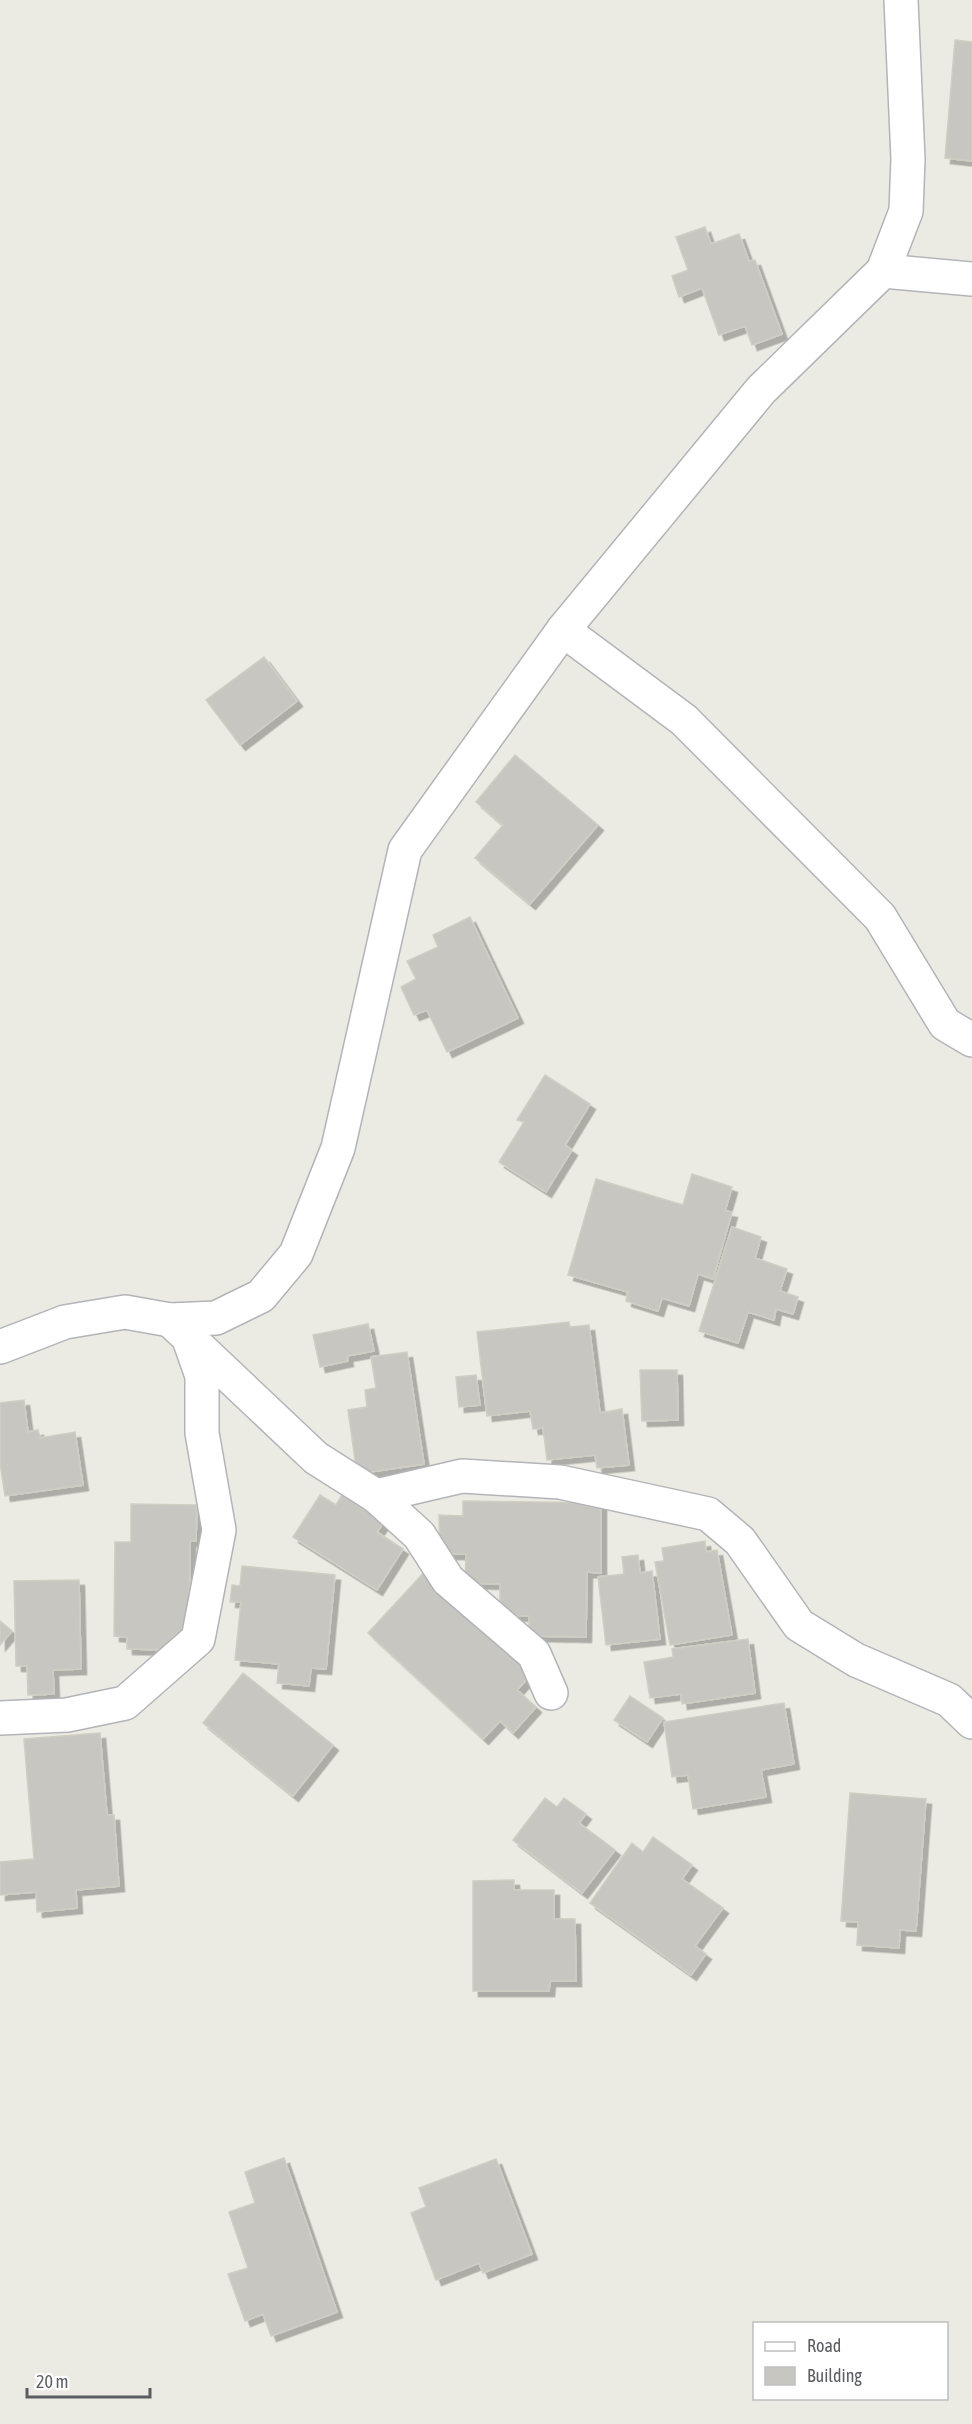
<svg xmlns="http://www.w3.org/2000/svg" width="972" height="2424" viewBox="0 0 972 2424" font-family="'Asap Condensed',sans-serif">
	<defs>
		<filter id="shadow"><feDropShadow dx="5.5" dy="5.5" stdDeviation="0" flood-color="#0004"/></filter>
	</defs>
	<rect width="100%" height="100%" fill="#ecebe3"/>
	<g fill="#c7c6c0" stroke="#d0cec2" stroke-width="1.5" filter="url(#shadow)">
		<path d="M955 40 972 42V161L945 158Z"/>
		<path d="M705 227 711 244 739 234 749 261 755 260 782 334 752 345 745 326 719 335 702 288 679 297 672 276 688 270 676 237Z"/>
		<path d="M264 657 297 701 240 745 206 700Z"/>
		<path d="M515 755 598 825 530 904 475 858 503 825 476 802Z"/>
		<path d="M470 917 518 1018 447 1052 427 1010 414 1015 401 987 416 979 407 961 438 947 433 935Z"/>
		<path d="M545 1075 590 1104 565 1145 572 1150 546 1192 499 1162 524 1122 517 1120Z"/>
		<path d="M692 1174 732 1187 725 1211 732 1212 713 1279 698 1274 689 1306 662 1298 658 1311 626 1301 628 1292 568 1275 596 1179 683 1205Z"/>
		<path d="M732 1227 761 1237 755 1258 787 1269 780 1291 798 1297 793 1314 776 1309 774 1320 748 1312 738 1343 699 1331Z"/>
		<path d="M569 1322 570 1327 589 1325 600 1413 622 1409 629 1465 597 1468 595 1455 547 1460 543 1428 533 1429 530 1411 487 1416 477 1332Z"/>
		<path d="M368 1324 374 1351 347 1356 348 1361 320 1367 313 1335Z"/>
		<path d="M407 1352 424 1464 357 1474 348 1410 367 1407 365 1390 376 1388 371 1357Z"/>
		<path d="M640 1370H677L678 1420 642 1421Z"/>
		<path d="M476 1375 480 1405 459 1407 456 1377Z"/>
		<path d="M24 1400 28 1432 38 1430 40 1438 75 1432 83 1485 5 1496 0 1463V1403Z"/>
		<path d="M320 1495 336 1505 342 1495 384 1522 377 1532 403 1549 377 1590 293 1537Z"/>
		<path d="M463 1501 601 1503V1573L587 1572 586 1637 529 1636V1616L500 1615V1584L465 1583 466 1554H440L439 1515 463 1516Z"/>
		<path d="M131 1504 197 1505 196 1541H190L189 1635H174V1650L127 1649V1637L114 1636 115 1542H131Z"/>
		<path d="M705 1541 706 1552 717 1550 732 1635 670 1645 655 1562 664 1561 662 1548Z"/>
		<path d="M638 1555 640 1573 652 1571 660 1639 606 1645 598 1577 624 1574 622 1557Z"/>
		<path d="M242 1566 335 1575 326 1669 311 1668 309 1686 277 1683 279 1664 235 1660 241 1602H230L232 1585 240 1586Z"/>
		<path d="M428 1568 537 1668 517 1690 536 1707 513 1733 500 1721 483 1739 368 1633Z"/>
		<path d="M79 1580 81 1669 53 1670 54 1694 28 1695 27 1666H16L14 1581Z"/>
		<path d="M0 1621 12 1631 0 1645Z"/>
		<path d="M748 1639 755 1693 682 1704 681 1694 650 1698 644 1662 673 1657 672 1649Z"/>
		<path d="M243 1673 333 1745 293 1796 203 1723Z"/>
		<path d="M630 1696 663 1718 647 1742 614 1720Z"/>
		<path d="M784 1703 794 1764 761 1770 766 1797 693 1809 688 1775 672 1777 664 1722Z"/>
		<path d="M100 1733 107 1815H114L119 1886 76 1890 77 1908 37 1912 36 1892 0 1895V1862L34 1859 24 1739Z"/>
		<path d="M850 1793 926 1799 916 1931 900 1930 899 1948 857 1945 858 1922 841 1921Z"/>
		<path d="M545 1798 557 1807 564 1798 586 1814 579 1823 615 1850 582 1893 513 1840Z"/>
		<path d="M653 1837 692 1865 682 1879 723 1908 695 1946 706 1954 691 1975 590 1903 632 1843 643 1852Z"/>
		<path d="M514 1880V1890H554V1919H575L576 1981H550L549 1991H473V1881Z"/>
		<path d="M284 2158 337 2312 271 2336 263 2314 245 2321 228 2274 248 2268 229 2212 255 2203 245 2172Z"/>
		<path d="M496 2159 532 2254 483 2273 479 2263 436 2280 411 2213 426 2207 419 2188Z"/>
	</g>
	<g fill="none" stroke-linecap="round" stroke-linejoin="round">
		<defs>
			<g id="minor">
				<path d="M883 271 906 211 908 159 901 0"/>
				<path d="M563 630 684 720 880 917 945 1024 972 1040"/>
				<path d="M170 1320 316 1458 376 1496 462 1476 560 1482 708 1514 740 1541 799 1625 856 1660 949 1700 972 1722"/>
				<path d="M0 1347 65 1322 125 1312 170 1320 216 1318 261 1296 296 1254 338 1148 405 850 563 630 761 390 883 271 972 279"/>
				<path d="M376 1496 419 1535 448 1580 534 1654 551 1693"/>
				<path d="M0 1718 67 1715 125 1703 198 1639 219 1530 202 1433V1376L190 1342"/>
			</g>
		</defs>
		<use href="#minor" stroke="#b3b4b9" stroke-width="36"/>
		<use href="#minor" stroke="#fff" stroke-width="33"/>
	</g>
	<rect x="753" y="2322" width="195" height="78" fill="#ffffff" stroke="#bdbec0" stroke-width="1.5"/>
	<rect x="765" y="2342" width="30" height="9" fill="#ffffff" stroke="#bdbec0" stroke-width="1.5"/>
	<text x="807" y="2352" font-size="18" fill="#5b5d62">Road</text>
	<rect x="765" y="2367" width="30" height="18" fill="#c7c6c0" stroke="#bdbec0" stroke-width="1.5"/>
	<text x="807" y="2382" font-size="18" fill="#5b5d62">Building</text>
	<path d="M27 2388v9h123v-9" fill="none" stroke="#5b5d62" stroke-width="3"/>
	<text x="36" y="2388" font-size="18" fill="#5b5d62" stroke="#ffffff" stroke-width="4.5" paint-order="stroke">20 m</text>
</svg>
